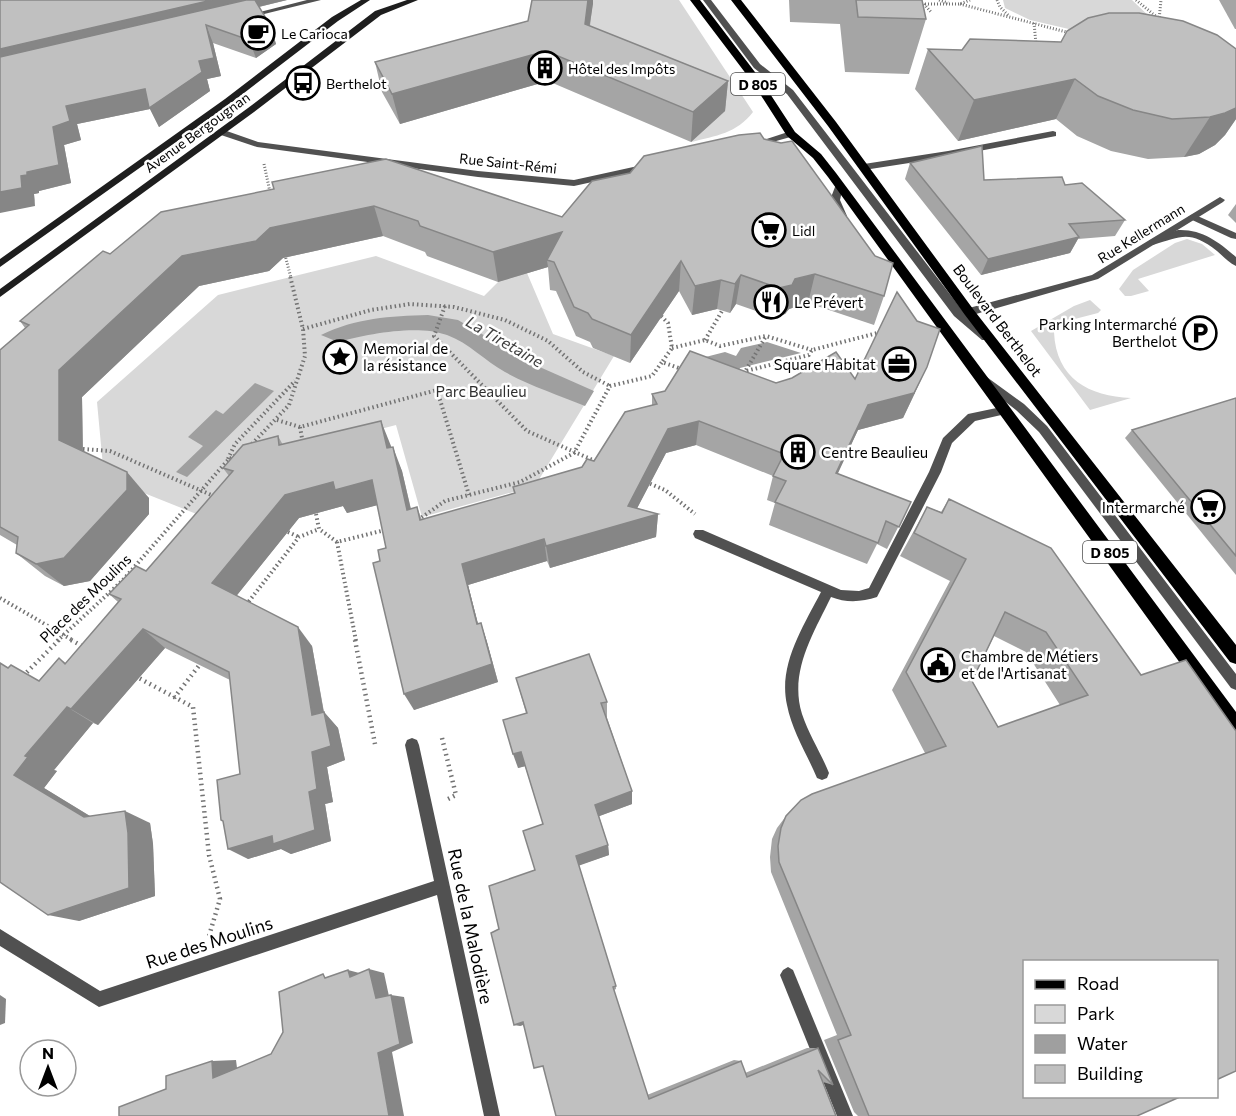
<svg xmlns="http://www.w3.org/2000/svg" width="1236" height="1116" viewBox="0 0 1236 1116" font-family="Commissioner,sans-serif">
	<rect width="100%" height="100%" fill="#fff"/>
	<g fill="#d8d8d8">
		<path d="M539 0H679L753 112C737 133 716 136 691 142L724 111Z"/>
		<path d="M1003 0H1132L1152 19 1099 36 1030 20 1005 8Z"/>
		<path d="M1187 239 1202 244 1215 255 1138 279 1149 291 1131 296H1125L1119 289 1133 270 1175 243Z"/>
		<path d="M376 256 484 296 498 282 527 273 553 334 614 356 535 486 422 517 396 425 253 462 204 517 104 477 97 402 218 295Z"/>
		<path d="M1090 300 1101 310 1098 313 1067 321 1054 332C1056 379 1089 396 1131 398L1090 410 1031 331 1074 306Z"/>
	</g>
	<g fill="#9f9f9f">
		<path d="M428 315 458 320 499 344 517 357 594 391 585 406C559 395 530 386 505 372 485 361 469 343 447 335 418 324 366 334 338 342L321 335C356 318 390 316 428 315Z"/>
		<path d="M767 342 801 353 740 368 732 383 682 363 725 352 736 356 741 348Z"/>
		<path d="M255 383 274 391 187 477 176 472 203 446 188 437 216 410 223 414Z"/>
	</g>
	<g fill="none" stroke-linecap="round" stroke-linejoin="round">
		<g stroke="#737373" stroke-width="3" stroke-dasharray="1 2" stroke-linecap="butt">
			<path d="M939 0 948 3"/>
			<path d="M997 0 1000 7 1009 16"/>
			<path d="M1136 0 1158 18"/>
			<path d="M919 4H960L970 0"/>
			<path d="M924 4 931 12"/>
			<path d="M960 4 1070 33"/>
			<path d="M1159 20 1161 0"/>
			<path d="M1034 23 1036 44"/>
			<path d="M264 164 270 192"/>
			<path d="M285 255 291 278"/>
		</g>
		<g stroke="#737373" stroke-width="4" stroke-dasharray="1.5 3" stroke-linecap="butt">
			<path d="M445 306 434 336 527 431 595 461"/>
			<path d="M658 313 668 323 672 348 662 362"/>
			<path d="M303 329 371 310 410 304 454 307 505 320 548 341 583 372 610 386"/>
			<path d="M705 340 722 311"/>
			<path d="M672 348 705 340 720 346 766 336 812 350"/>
			<path d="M746 370 766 336"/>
			<path d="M744 374 746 371 809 355 812 350 881 332"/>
			<path d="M277 420 300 427 437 390 469 495"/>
			<path d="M300 427 303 444"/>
			<path d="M252 444 289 405 305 356 303 329 290 276"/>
			<path d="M83 449 110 451 216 497"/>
			<path d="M228 459 235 444 295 381"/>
			<path d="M646 482 665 490 695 514"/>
			<path d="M316 514 319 529 337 542 385 530"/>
			<path d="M418 520 445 501 520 482 574 453 610 386 652 376 662 362 684 370"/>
			<path d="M288 532 299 537"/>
			<path d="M337 542 356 641"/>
			<path d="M0 598 74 641"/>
			<path d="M246 605 299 537 319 529"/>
			<path d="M57 641 122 581 228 460 236 455"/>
		</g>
		<g stroke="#737373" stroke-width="4.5" stroke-dasharray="1.5 4" stroke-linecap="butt">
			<path d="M71 640 84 647"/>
			<path d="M355 640 375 744"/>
			<path d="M23 676 59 640"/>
			<path d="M135 676 193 707 209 855 220 899 209 936"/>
			<path d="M174 698 201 663"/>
			<path d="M442 738 456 795 448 799"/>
		</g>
		<g fill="#515151" fill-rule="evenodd">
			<path d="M703 0H711L760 64 793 90 962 310 990 334V340H982L954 316 787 94 754 68Z"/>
			<path d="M1053 131 1056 132V136L948 157 864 170 860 167 864 164 948 151Z"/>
			<path d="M839 184 843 187 840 200 847 216 842 219 837 216 830 200 835 187Z"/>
			<path d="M1193 214 1236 233V239L1231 238 1190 219 1188 217Z"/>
			<path d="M1178 230C1202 229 1219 242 1236 257V266C1229 263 1223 256 1217 251 1190 230 1182 236 1153 245L1148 242 1150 240Z"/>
			<path d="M984 375 1024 404 1047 426 1236 674V690L1231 688 1039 432 1016 410 980 382 979 379 980 376Z"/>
			<path d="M1006 406 1011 410 1010 413 975 421 952 443 941 472 877 597C862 602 846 603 831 597 813 634 789 672 802 714 809 735 821 753 829 773L827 778 822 780 817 778C807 754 792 731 787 705 778 665 803 627 821 592L695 538 693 534 695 530H703L841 590 859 591 869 588 929 472 943 438 968 414Z"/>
			<path d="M788 967 793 970 853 1116H837L780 975 783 970Z"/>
		</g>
		<g fill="#515151" fill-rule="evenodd">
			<path d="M307 0H321L248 18 244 16Z"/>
			<path d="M221 129 258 142 478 171 574 180 647 164 651 167 647 170 574 186 478 177 257 147 218 134V130Z"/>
			<path d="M791 131 794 132V136L755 147 751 144Z"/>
			<path d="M1220 197 1225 200 1223 202 1098 279 969 316 964 312 969 308 1092 275Z"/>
			<path d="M412 738 417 740 419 745 500 1116H484L437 895 99 1007 0 946V929L100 991 434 881 405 745 407 740Z"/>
		</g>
		<g fill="#1e1e1e" fill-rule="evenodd">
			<path d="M361 0H370L338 21 231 103 0 267V259L225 99 332 17Z"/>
			<path d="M407 0H418L381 15 254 112 0 297V289L248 108 375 11Z"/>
		</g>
		<g fill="#000" fill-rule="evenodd">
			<path d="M690 0H700L761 80 795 132 821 154 836 173 1236 712V734L1230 732 828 177 813 158 787 136 753 83Z"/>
			<path d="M731 0H741L836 122 973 309 1236 645V664L1230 662 965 315 828 126Z"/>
		</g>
	</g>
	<g fill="#a5a5a5" fill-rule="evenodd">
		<path d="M0 0H287L259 7 270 25 276 44 256 58 213 43 221 76 207 79 210 91 159 127 150 109 77 124 81 140 64 145 71 183 39 191V193L34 194 35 206Z"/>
		<path d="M532 0H593L590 26 728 81 725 111 691 142 548 81 400 124 382 92 375 62 528 21Z"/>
		<path d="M789 0H922L926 19 909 74 845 72 840 24 790 22Z"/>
		<path d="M1219 0H1236V29H1235Z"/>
		<path d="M1061 42 1236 49V119L1225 135 1215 145 1199 154 1184 157 1148 159 1111 151 1077 136 1056 119 958 141 915 89 928 49 962 50Z"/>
		<path d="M910 163 984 180 1065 185 1125 220 1115 236 1078 239 1070 253 981 275 905 179Z"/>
		<path d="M592 181 884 296 874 325 808 303 789 309 785 314 773 317 736 304 730 313 717 309 692 315 679 291 630 363 593 348 590 342 576 336 556 291 550 290 548 267 498 282 427 256 425 252 383 236 283 258 269 271 199 286 82 397 83 451 149 498V514L90 581 64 586 45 576 16 553 17 545 0 535V350L25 328 20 321 110 254 274 189 562 217Z"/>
		<path d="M1236 204V223L1228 215Z"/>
		<path d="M855 379 915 393 903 418 858 430 837 474 911 502 887 549 877 544 867 564 769 525 775 503 767 500 773 476 696 445 666 453 637 508 658 514 656 537 550 568 547 561 468 585 478 624 481 623 487 642 498 682 414 710 380 561 386 548 377 505 347 513 343 506 299 518 236 596 312 646 324 712 338 728 345 760 327 767 333 802 325 804 331 841 291 854 281 849 248 859 224 821 221 820 240 774 230 680 165 648 98 725 93 723 54 770 57 771 44 788 90 816 150 823 153 844 155 896 79 921 8 668 39 681 59 658 66 663 118 602 109 594 146 571 229 476 223 468 278 436 283 445 391 447 402 471 411 509 417 507 422 520 514 493 513 487 582 467 594 461 652 405V394L776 383Z"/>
		<path d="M1236 398V575L1125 438 1132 430Z"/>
		<path d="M949 499 1141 675 1137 1116H858L854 1112 824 1040 837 1035 771 872 770 857 772 839 777 828 786 816 925 753 892 690 950 581 900 556 927 507 941 512ZM994 636 1026 652 1060 705 998 727 972 681Z"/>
		<path d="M516 678 607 702V718L632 791V804L599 816 608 845 609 855 579 865 616 986V989L614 990 647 1095 734 1060 741 1061 745 1073 807 1048H818L833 1085 823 1082 556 1116 543 1066 523 1025 520 1026 499 929 535 870 543 824 525 766 518 768 526 713Z"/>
	</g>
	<g fill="#868686">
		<path d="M212 0H287L0 70V49Z"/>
		<path d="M588 0H593V4L585 54V24Z"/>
		<path d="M206 25 213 43 221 76 207 79 210 91 159 127 150 109 77 124 81 140 64 145 71 183 39 191V193L34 194 35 206 0 213V192L27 172 53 127 66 106 199 61Z"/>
		<path d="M270 25 276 44 256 58 249 40Z"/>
		<path d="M546 51 548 81 400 124 392 94Z"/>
		<path d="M1075 79 1056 119 958 141 974 100Z"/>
		<path d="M728 81 725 111 691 142 693 112Z"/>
		<path d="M1236 108V119L1225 135 1215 145 1199 154 1184 157 1210 117Z"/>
		<path d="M374 206 383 236 283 258 269 271 199 286 82 397 83 466 59 440V370L182 256 270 228Z"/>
		<path d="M562 232 554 262 547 260 548 267 498 282 493 252Z"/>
		<path d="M1079 237 1070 253 981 275 988 259Z"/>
		<path d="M681 261 679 291 630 363 631 335Z"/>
		<path d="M815 274 808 303 789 309 785 314 773 317 779 288 795 279Z"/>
		<path d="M741 275 736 304 730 313 735 284Z"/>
		<path d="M721 280 717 309 692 315 695 286Z"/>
		<path d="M927 367 903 418 858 430 827 497 836 473 868 405Z"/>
		<path d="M381 421 391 446 396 472 387 448Z"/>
		<path d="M699 421 696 445 666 453 630 522 658 514 656 537 550 568 546 546 628 506 668 429Z"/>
		<path d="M393 447 402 471 416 532 407 510Z"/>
		<path d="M127 472 149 498V514L90 581 64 586 36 564Z"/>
		<path d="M372 480 382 504 347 513 343 506 299 518 230 604 212 583 285 495 333 482Z"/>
		<path d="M544 539 547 561 468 585 483 643 477 624 462 564Z"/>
		<path d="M481 623 487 642 498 682 414 710 404 694Z"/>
		<path d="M298 627 312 646 327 731 312 715Z"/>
		<path d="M143 629 165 648 98 725 71 709Z"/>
		<path d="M67 707 93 723 54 770 57 771 44 788 111 829 84 817 14 775 25 756Z"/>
		<path d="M324 712 338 728 345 760 327 767 333 802 325 804 331 841 291 854 281 849 248 859 228 849 309 792 312 752Z"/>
		<path d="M521 752 526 766 518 768 513 754Z"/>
		<path d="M632 791V804L597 817 595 805Z"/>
		<path d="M125 811 150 823 153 844 155 896 79 921 48 915Z"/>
		<path d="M608 845 609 855 578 866 576 856Z"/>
		<path d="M369 969 384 973 390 1001 376 998Z"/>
		<path d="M348 970 363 974 350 977Z"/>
		<path d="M0 995 6 999 5 1023 0 1025Z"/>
		<path d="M391 995 404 997 413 1043 392 1052 404 1116H389L378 1053Z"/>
		<path d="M523 1022 528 1023 520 1026 514 1025Z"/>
		<path d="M236 1060 238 1076 213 1078 212 1061Z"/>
	</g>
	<g fill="#c0c0c0" stroke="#868686" stroke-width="1.5" fill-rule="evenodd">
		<path d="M0 0H212L0 49Z"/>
		<path d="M246 0H255L270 25 249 40 206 25 214 58 199 61 202 72 149 108 145 89 66 106 70 121 53 127 59 165 27 172V175L21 176 22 188 0 192V57Z"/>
		<path d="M532 0H588L585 24 728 81 693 112 546 51 392 94 375 62 528 21Z"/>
		<path d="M856 0H922L926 19 858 17Z"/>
		<path d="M1109 13H1139L1183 21 1217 35 1236 49V108L1225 113 1210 117 1172 119 1133 110 1098 96 1075 79 974 100 928 49 962 50 970 39 1061 42 1067 31 1088 18Z"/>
		<path d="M760 133 764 139 781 143 792 141 875 256 893 263 884 296 815 274 795 279 792 285 779 288 741 275 735 284 721 280 695 286 681 261 631 335 592 319 588 313 574 307 554 262 547 260 562 232 493 252 420 226 418 221 374 206 270 228 256 241 182 256 59 370V440L127 472V490L64 558 36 564 16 553 18 537 0 527V350L29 325 20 321 103 251 110 254 161 212 274 189 272 182 386 159 562 217 592 181 630 173 644 156 739 135Z"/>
		<path d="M982 146 984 180 1062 177 1065 185 1082 183 1125 220 1069 224 1079 237 988 259 910 163Z"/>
		<path d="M897 292 917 321 940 329 927 367 914 393 868 405 836 473 911 502 899 527 886 521 878 543 775 502 786 481 773 476 784 454 699 421 668 429 628 506 658 514 546 546 544 539 462 564 477 624 481 623 492 664 404 694 373 563 380 561 378 550 386 548 372 480 335 490 333 482 285 495 212 583 298 627 312 715 324 712 331 746 312 752 317 789 309 792 315 830 273 844 272 836 228 849 223 821 221 820 217 780 240 774 229 672 143 629 71 709 67 707 25 756 28 757 14 775 84 817 125 811 128 833 129 888 48 915 0 882V663L8 668 11 665 39 681 59 658 65 664 121 599 109 594 136 566 146 571 233 471 223 468 243 445 278 436 279 445 381 421 387 448 393 447 407 510 417 507 420 520 515 493 513 487 582 467 587 459 594 461 625 412 657 404 652 394 665 391 690 351 776 383 792 378 836 352 855 379Z"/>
		<path d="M1236 398V556L1132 430Z"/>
		<path d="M949 499 1051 548 1141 675 1186 660 1236 731V1071L1216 1080V962H1024V1096H1182L1137 1116H869L838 1040 851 1035 779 862 778 846 781 828 786 816 801 800 812 794 946 746 906 672 966 559 914 533 927 507 942 513ZM1005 612 1046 632 1088 695 998 727 972 681Z"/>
		<path d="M589 654 607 702 601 703 632 791 595 805 608 845 576 856 616 986 613 987 649 1099 741 1061 747 1077 818 1048 833 1085 818 1070 836 1116H556L543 1066 534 1068 523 1022 514 1025 491 933 499 929 489 886 535 870 523 831 543 824 521 752 513 754 503 720 527 713 516 678Z"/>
		<path d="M369 969 376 998 391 995 400 1044 378 1053 389 1116H119V1107L166 1089V1076L212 1061 213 1078 271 1054 283 1032 279 992 323 974 325 978 348 970 350 977Z"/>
	</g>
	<defs>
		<symbol id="cafe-ring" viewBox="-11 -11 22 22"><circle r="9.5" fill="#fff" stroke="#000" stroke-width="1.5"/><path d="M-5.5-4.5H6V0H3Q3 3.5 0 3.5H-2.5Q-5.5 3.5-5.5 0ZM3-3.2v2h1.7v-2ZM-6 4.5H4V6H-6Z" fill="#000"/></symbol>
		<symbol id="building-ring" viewBox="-11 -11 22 22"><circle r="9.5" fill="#fff" stroke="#000" stroke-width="1.5"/><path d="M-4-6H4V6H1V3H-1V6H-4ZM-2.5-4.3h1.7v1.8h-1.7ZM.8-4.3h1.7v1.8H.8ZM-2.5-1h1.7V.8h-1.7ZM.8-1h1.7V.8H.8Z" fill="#000"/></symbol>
		<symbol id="bus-ring" viewBox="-11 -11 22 22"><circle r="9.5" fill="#fff" stroke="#000" stroke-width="1.5"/><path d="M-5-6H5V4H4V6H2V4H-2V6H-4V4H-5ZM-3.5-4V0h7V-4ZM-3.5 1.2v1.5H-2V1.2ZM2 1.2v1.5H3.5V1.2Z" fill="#000"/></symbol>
		<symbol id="supermarket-ring" viewBox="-11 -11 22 22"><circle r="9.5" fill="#fff" stroke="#000" stroke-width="1.5"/><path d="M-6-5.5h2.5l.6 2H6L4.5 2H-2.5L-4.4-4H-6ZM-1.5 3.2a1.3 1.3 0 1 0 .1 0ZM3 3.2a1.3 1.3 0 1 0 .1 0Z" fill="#000"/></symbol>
		<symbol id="restaurant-ring" viewBox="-11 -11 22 22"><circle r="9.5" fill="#fff" stroke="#000" stroke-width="1.5"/><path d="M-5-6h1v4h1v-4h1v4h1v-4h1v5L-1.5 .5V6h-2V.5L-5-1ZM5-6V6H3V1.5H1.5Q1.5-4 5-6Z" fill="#000"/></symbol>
		<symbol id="parking-ring" viewBox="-11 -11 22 22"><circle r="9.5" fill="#fff" stroke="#000" stroke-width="1.5"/><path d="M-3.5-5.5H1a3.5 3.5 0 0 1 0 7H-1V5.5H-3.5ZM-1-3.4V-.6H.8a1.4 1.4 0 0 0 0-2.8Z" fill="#000"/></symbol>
		<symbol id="sight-ring" viewBox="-11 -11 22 22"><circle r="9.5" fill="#fff" stroke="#000" stroke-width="1.5"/><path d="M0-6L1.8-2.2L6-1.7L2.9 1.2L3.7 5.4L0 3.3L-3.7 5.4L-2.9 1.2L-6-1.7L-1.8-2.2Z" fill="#000"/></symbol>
		<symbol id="office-ring" viewBox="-11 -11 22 22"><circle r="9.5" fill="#fff" stroke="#000" stroke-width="1.5"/><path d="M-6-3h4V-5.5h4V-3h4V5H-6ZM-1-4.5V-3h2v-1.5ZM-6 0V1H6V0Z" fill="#000"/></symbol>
		<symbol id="civic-ring" viewBox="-11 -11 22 22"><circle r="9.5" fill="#fff" stroke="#000" stroke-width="1.5"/><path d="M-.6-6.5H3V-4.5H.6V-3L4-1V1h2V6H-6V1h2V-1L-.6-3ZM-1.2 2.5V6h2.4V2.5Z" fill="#000"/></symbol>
	</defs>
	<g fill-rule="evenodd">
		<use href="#cafe-ring" x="239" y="14" width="38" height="38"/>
		<use href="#building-ring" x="526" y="49" width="38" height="38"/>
		<use href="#bus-ring" x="284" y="64" width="38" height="38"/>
		<use href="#supermarket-ring" x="750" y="211" width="38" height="38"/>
		<use href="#restaurant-ring" x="752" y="283" width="38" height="38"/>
		<use href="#parking-ring" x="1181" y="314" width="38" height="38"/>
		<use href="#sight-ring" x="321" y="338" width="38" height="38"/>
		<use href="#office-ring" x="880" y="345" width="38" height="38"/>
		<use href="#building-ring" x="779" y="433" width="38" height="38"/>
		<use href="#supermarket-ring" x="1189" y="488" width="38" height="38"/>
		<use href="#civic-ring" x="919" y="646" width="38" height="38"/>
	</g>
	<g text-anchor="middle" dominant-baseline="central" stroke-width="5" stroke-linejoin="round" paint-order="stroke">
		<g font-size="14" fill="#000" stroke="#fff" text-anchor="start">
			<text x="281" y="33">Le Carioca</text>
			<text x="568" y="68">Hôtel des Impôts</text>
			<text x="326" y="83">Berthelot</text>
			<text x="792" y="230">Lidl</text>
		</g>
		<g fill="#fff" stroke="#4c4c4c" stroke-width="1.5">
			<rect x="731" y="73" width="54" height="22" rx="4.5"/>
			<rect x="1083" y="541" width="54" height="22" rx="4.5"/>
		</g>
		<g font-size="14" font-weight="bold" fill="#000">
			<text x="758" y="84">D 805</text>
			<text x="1110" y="552">D 805</text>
		</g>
		<g font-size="14" fill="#000" stroke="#fff">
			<text transform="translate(197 132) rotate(-36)">Avenue Bergougnan</text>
			<text transform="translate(508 163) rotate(6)">Rue Saint-Rémi</text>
			<text transform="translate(1141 233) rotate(-32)">Rue Kellermann</text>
		</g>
		<g font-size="15" fill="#000" stroke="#fff" text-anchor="start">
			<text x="794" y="302">Le Prévert</text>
			<text x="1177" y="324" text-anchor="end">Parking Intermarché<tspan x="1177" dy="17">Berthelot</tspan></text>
			<text x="363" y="348">Memorial de<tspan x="363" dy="17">la résistance</tspan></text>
			<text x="876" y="364" text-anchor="end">Square Habitat</text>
			<text x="821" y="452">Centre Beaulieu</text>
			<text x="1185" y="507" text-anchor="end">Intermarché</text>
			<text x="961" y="656">Chambre de Métiers<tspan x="961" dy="17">et de l'Artisanat</tspan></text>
		</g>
		<g font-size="15" fill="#000" stroke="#fff">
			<text transform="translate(998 320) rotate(53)">Boulevard Berthelot</text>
			<text transform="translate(85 598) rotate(-44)">Place des Moulins</text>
		</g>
		<g font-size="15" fill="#2f2f2f" stroke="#fff">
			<text x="481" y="391">Parc Beaulieu</text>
		</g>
		<g font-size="16" font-style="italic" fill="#404040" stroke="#fff">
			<text transform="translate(505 341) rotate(30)">La Tiretaine</text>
		</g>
		<g font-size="18" fill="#000" stroke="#fff">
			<text transform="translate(471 926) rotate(78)">Rue de la Malodière</text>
			<text transform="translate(209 942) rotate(-18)">Rue des Moulins</text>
		</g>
	</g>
	<rect x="1023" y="960" width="195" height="138" fill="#ffffff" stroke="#999999" stroke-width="1.5"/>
	<rect x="1035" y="980" width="30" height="9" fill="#000000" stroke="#999999" stroke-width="1.5"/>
	<text x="1077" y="990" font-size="18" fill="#000000">Road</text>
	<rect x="1035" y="1005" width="30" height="18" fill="#d8d8d8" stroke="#999999" stroke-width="1.5"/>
	<text x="1077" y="1020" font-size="18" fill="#000000">Park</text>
	<rect x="1035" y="1035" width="30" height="18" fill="#9f9f9f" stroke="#999999" stroke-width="1.5"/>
	<text x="1077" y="1050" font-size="18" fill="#000000">Water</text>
	<rect x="1035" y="1065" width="30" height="18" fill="#c0c0c0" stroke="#999999" stroke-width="1.5"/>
	<text x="1077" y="1080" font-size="18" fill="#000000">Building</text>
	<g transform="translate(48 1068)"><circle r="28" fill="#ffffff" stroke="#999999" stroke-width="1.5"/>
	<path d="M0-4.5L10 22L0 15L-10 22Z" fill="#000000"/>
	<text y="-9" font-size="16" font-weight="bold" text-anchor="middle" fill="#000000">N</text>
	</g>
</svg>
